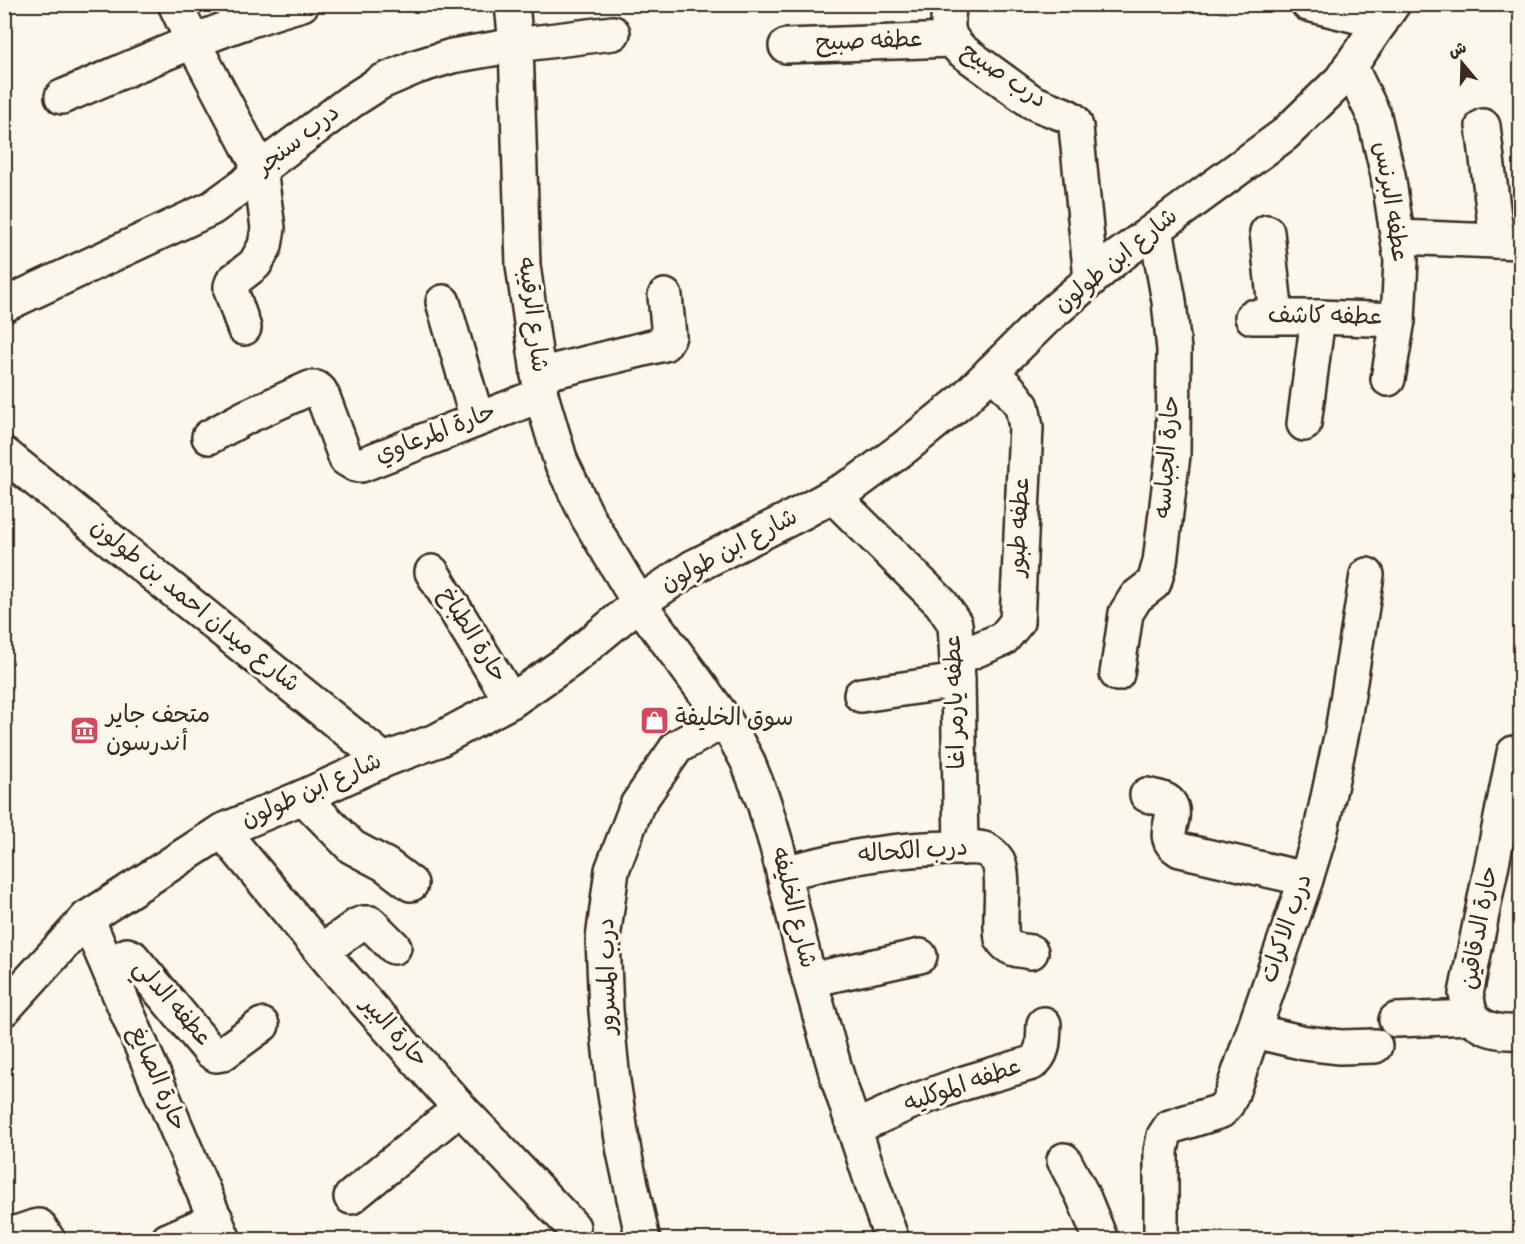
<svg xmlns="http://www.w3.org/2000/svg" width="1525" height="1244" viewBox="0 0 1525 1244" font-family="Dekko,'Playpen Sans Arabic',sans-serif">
	<rect width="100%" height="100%" fill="#fbf7ec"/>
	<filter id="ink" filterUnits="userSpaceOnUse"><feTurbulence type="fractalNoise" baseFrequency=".0167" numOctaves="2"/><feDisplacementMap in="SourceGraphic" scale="12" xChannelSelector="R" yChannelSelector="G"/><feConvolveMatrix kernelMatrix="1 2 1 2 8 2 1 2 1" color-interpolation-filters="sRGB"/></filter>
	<g filter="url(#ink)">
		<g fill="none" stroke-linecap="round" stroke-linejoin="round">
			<defs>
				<g id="minor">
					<path d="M175 4 193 42 260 169 268 228 265 246 255 264 233 281 231 286V290L244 328"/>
					<path d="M512 4 516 45 523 265 541 395 561 462 588 518 639 603 725 720 747 760 764 803 777 847 805 962 837 1076 874 1189 892 1240"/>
					<path d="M949 4C948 27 944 33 961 50L1031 101C1041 107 1067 114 1072 119 1075 122 1075 124 1076 127L1091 279"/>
					<path d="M1308 4 1381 22"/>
					<path d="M786 46 951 40"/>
					<path d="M1350 66 1374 116 1388 175 1401 260 1398 320 1388 379"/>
					<path d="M62 97C141 64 219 27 302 4"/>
					<path d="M1483 126 1497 241"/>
					<path d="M1267 232 1276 317"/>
					<path d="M1398 237 1520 242"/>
					<path d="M443 302 477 419"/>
					<path d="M4 305 212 208 245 184 260 169 350 102 381 82 416 67 452 56 516 45 613 33"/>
					<path d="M1252 317H1318L1398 320"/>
					<path d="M538 375 664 344 669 336 665 296"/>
					<path d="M1304 424 1318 317"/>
					<path d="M209 437 246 417 310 388H316L320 391 323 397 346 459 356 465H361L541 395"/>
					<path d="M4 454 384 760"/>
					<path d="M833 496 941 603 955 624 958 681 961 848"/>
					<path d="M432 572 511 701"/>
					<path d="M957 658 1003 639 1017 622 1026 427 1022 406 1009 389 991 372"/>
					<path d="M1117 674 1126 613 1136 597 1154 583 1160 562 1173 455 1174 350 1169 301 1156 229"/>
					<path d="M861 695 958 681"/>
					<path d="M1514 753 1466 994C1468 1001 1469 1013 1473 1018 1485 1032 1504 1033 1520 1032"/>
					<path d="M1147 795C1153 797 1165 798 1169 803 1181 818 1156 836 1180 850L1306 879"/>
					<path d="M303 797 352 847 386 865 411 884"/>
					<path d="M222 831 339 972 460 1108 573 1227"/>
					<path d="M784 873C842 858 896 848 957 848 966 848 980 846 988 851 991 853 996 858 998 861 1006 877 998 918 1002 939 1008 950 1019 950 1031 952"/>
					<path d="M87 918 224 1240"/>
					<path d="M322 951 358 925 364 923H370L394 947"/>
					<path d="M108 965 127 955 132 957 210 1051 216 1055 222 1054 262 1025"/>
					<path d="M810 980 920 956"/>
					<path d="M4 1009 87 918 222 831 303 797 384 760 438 740 511 701 569 661 639 603 693 567 801 513 856 483 905 447 963 400 1045 319 1116 258 1284 135 1341 80 1393 4"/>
					<path d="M1396 1020 1472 1017"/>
					<path d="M1254 1031 1305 1043 1340 1047 1375 1046"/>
					<path d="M854 1128 909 1103 964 1083 1032 1063C1045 1053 1043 1039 1044 1024"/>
					<path d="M1064 1160 1083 1196 1101 1240"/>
					<path d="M351 1197 460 1108"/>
					<path d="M4 1237 34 1227 39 1226 48 1240"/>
					<path d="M168 1240 216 1219"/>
					<path d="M643 1240 624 1152 613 1081 606 1011 603 939 612 870 637 805 677 747 725 720"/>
					<path d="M1161 1240V1151L1164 1136 1170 1127 1221 1111 1227 1104 1231 1096 1306 879 1321 830 1342 732 1367 575"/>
				</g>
			</defs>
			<use href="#minor" stroke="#3b2a1e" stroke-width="38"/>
			<path stroke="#3b2a1e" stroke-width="4" stroke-dasharray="1.5 4.5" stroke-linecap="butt" d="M4 601 13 606"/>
			<use href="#minor" stroke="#fbf7ec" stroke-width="33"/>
		</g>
	</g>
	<defs>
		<symbol id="shop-square" viewBox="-11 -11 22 22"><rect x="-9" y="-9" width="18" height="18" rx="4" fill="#d1495b" stroke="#fbf7ec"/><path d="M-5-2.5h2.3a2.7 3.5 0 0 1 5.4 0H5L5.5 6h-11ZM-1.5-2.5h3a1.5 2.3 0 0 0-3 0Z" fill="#fff"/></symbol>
		<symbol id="museum-square" viewBox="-11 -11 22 22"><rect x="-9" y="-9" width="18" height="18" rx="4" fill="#d1495b" stroke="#fbf7ec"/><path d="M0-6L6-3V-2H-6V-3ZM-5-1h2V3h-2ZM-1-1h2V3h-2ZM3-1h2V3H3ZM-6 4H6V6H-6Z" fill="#fff"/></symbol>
	</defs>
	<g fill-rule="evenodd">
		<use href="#shop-square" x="638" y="704" width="33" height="33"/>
		<use href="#museum-square" x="68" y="714" width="33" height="33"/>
	</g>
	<g text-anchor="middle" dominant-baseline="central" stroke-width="6" stroke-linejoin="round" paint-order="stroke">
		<g font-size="24" fill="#3b2a1e" stroke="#fbf7ec">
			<text transform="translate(869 43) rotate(-2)">عطفه صبيح</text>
			<text transform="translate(1003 77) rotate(34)">درب صبيح</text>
			<text transform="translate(299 141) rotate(-38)">درب سنجر</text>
			<text transform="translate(1389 202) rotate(81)">عطفه البرنس</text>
			<text transform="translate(1117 262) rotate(-39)">شارع ابن طولون</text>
			<text transform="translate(531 315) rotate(83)">شارع الرقيبه</text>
			<text transform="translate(1325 318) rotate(1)">عطفه كاشف</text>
			<text transform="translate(436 435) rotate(-21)">حارة المرعاوي</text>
			<text transform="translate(1169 457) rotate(-86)">حارة الجباسه</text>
			<text transform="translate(1021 527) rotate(-87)">عطفه طبور</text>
			<text transform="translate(730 552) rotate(-28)">شارع ابن طولون</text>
			<text transform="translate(194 607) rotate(39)">شارع ميدان احمد بن طولون</text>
			<text transform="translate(471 636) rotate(58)">حارة الطباخ</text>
			<text transform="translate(957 702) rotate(-92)">عطفه يارمر اغا</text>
			<text transform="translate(312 792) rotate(-24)">شارع ابن طولون</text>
			<text transform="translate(913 853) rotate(-4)">درب الكحاله</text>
			<text transform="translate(792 908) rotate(76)">شارع الخليفه</text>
			<text transform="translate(1481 928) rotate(-80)">حارة الدقاقين</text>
			<text transform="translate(1288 929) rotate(-71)">درب الاكرات</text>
			<text transform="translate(609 976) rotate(-91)">درب المسرور</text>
			<text transform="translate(171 1004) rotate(49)">عطفه الدلي</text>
			<text transform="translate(393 1033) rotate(48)">حارة البير</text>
			<text transform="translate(156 1079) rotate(67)">حارة الصايغ</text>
			<text transform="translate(963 1087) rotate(-19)">عطفه الموكليه</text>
		</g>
		<g font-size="24" fill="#3b2a1e" stroke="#fbf7ec" text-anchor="start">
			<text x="106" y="717">متحف جاير<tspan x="106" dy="28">أندرسون</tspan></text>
			<text x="675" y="720">سوق الخليفة</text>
		</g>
	</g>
	<rect width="1525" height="1244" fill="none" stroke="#fbf7ec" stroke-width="24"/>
	<rect x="12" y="12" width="1501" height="1220" fill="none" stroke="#3b2a1e" stroke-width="2" filter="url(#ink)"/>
	<g transform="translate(1462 63) rotate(341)" stroke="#fbf7ec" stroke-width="4.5" paint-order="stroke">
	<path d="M0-4.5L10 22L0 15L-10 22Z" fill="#3b2a1e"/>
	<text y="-9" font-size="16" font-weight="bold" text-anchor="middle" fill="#3b2a1e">ش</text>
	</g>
</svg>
